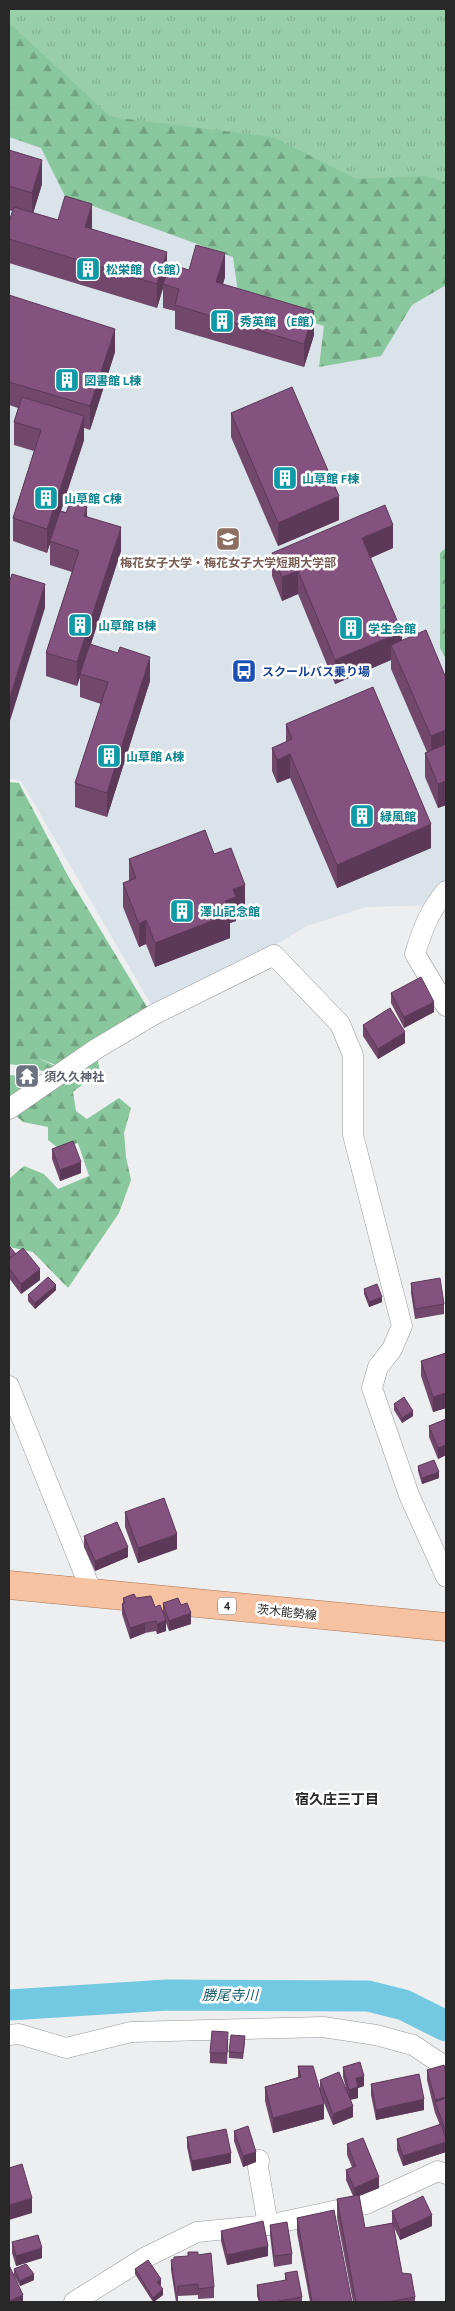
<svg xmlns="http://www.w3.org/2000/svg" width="455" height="2311" viewBox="0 0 455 2311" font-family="'PT Sans','Noto Sans JP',sans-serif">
	<defs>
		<pattern id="grass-tufts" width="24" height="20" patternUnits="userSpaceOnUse" patternTransform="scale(1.25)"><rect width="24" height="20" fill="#98cea8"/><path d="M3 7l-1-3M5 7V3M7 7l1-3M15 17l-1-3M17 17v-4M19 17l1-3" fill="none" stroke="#83b191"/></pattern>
		<pattern id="forest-firs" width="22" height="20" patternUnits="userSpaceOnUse" patternTransform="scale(1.25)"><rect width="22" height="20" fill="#89c79c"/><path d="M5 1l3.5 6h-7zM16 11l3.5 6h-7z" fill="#70a27f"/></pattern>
	</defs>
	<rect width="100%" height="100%" fill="#eceef0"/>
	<path fill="#dae2ea" d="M9 120 446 270V891L435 905 366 907 307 926 265 951 152 1006 21 781 9 778Z"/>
	<path fill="url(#grass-tufts)" d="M9 9H446V239L98 133 9 31Z"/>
	<g fill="url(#forest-firs)">
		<path d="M9 23 111 117 273 137 356 179 426 176 446 182V285L412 305 381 356 319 367 324 326 239 299 233 257 65 196 41 148 9 137Z"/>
		<path d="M446 548V659L440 648V553Z"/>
		<path d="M9 782 19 783 68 876 147 1007 59 1066 37 1058 58 1067 47 1074 37 1068 9 1064Z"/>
		<path d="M97 1057 100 1071 73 1092 76 1111 87 1119 119 1098 131 1108 124 1133 126 1157 131 1180 119 1213 68 1288 33 1252 9 1247V1179L24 1166 44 1174 58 1189 89 1176 78 1143 58 1148 48 1140V1127L23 1122 14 1114Z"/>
		<path d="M9 1075 19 1076 31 1085 9 1099Z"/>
	</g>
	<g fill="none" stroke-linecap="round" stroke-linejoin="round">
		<path stroke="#73c9e1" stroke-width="31" d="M9 2005 167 1995 368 1996 404 2005 446 2026"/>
		<defs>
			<g id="street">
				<path d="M446 891C430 910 422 930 415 954L446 1006"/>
				<path d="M9 1109 96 1049 155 1014 274 955 340 1024 353 1055V1135L402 1326 392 1349 378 1367 372 1388 409 1495 446 1577"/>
				<path d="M9 1386 92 1593"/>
				<path d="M9 2035 19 2034 66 2048 131 2032 323 2027 376 2035 413 2045 446 2067"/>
				<path d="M259 2160 258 2167 268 2225"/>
				<path d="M74 2302 146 2257 197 2232 268 2225 366 2204 438 2171 446 2174"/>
			</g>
			<path id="primary" d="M9 1585 446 1627"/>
		</defs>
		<use href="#street" stroke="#97999b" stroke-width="21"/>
		<use href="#primary" stroke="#ab714f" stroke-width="29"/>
		<use href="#street" stroke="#fff" stroke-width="20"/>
		<use href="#primary" stroke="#f7c2a1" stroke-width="28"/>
	</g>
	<g fill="#71476c">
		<path d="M9 150 42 184 33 213 58 220 92 227V229L167 271 189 270 225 277 223 284 314 335 304 367 175 329V311L163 308V288L157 308 9 263V222L12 211 9 210Z"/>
		<path d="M9 295 115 352 90 430 84 428V440L61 511 87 516 121 551 91 644 150 681 107 817 75 807V783L101 704 80 697V677L77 686 46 676V653L72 572 50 565V543L47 553 13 541V518L34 451 14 445V422L18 408 9 405Z"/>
		<path d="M231 413 339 520 278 546 231 437Z"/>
		<path d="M393 548 370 558 402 641 446 678V805L438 808 425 777V753L427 752 391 669V660L335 684 298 594 282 601 272 576V553Z"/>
		<path d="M286 724 431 848 337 888 290 778 277 783 272 771V748L286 742Z"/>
		<path d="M214 854 245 909 236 912V921L230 923V938L155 967 146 944 139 947 123 907V883L129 881V859Z"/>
		<path d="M391 993 434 1012 404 1028 391 1003Z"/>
		<path d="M363 1025 405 1043 378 1059 363 1036Z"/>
		<path d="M52 1149 81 1173 60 1181 52 1159Z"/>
		<path d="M9 1248 16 1254 40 1280 21 1294 9 1278Z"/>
		<path d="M411 1283 444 1304V1314L415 1319 411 1293Z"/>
		<path d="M364 1289 382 1302 369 1307 364 1294Z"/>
		<path d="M56 1290 35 1309 28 1301V1295Z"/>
		<path d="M446 1353V1408L433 1412 421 1376V1361Z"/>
		<path d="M394 1404 413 1416 402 1423 394 1410Z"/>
		<path d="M446 1419V1455L438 1459 429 1437V1426Z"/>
		<path d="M418 1466 439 1478 422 1484 418 1471Z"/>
		<path d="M125 1512 177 1549 138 1563 125 1527Z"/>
		<path d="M84 1536 128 1557 95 1571 84 1547Z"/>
		<path d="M123 1598H136L163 1611V1603L181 1605 191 1624 169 1631 166 1623V1631L157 1634 156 1631 145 1633 130 1639 122 1614V1604L123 1603Z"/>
		<path d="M245 2042 243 2059 229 2058V2052Z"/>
		<path d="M228 2043 227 2064 210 2063V2053Z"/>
		<path d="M298 2066 320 2089V2080L346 2088 343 2077V2067L364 2086 358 2088V2098L350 2100 353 2117 333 2125 320 2093 324 2119 273 2133 265 2101V2087L298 2077Z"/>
		<path d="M427 2070 446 2074V2152L403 2166 397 2150V2139L440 2125 435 2113 427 2080Z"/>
		<path d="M371 2084 424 2110 376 2120 371 2095Z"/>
		<path d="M234 2131 256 2162 243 2167 234 2141Z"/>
		<path d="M187 2137 231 2163 192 2171 187 2147Z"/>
		<path d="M347 2144 379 2188 359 2196 365 2228 392 2223V2211L432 2226 400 2240 393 2225 402 2273 415 2297V2302H353L337 2218V2199L353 2196 346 2180V2170L352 2167 347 2155Z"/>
		<path d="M297 2218 352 2302H310L297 2233Z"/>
		<path d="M270 2225 292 2254V2264L274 2267 270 2235Z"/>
		<path d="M221 2231 268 2256 227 2265 221 2241Z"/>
		<path d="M12 2242 42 2258 16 2266 12 2253Z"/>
		<path d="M198 2255 214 2287V2298L198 2299V2295L178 2296V2302H176L171 2270V2260Z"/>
		<path d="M14 2269 34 2280 20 2286 14 2275Z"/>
		<path d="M135 2269 161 2285H160L163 2295 154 2302H153L135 2274Z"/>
		<path d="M285 2273 302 2297V2302H259L257 2296V2285L285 2281Z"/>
	</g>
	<g fill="#5c3958">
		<path d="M42 160V184L32 217V193Z"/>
		<path d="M92 204V227L85 251V227Z"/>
		<path d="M167 252V276L163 284V288L157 308V284Z"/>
		<path d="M225 253V277L216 305V282Z"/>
		<path d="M314 311V335L304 367V344Z"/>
		<path d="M115 329V352L90 430V406Z"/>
		<path d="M84 416V440L47 553V529Z"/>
		<path d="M339 496V520L278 546V523Z"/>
		<path d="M87 507V531L84 516Z"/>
		<path d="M393 525V548L362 562V538Z"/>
		<path d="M121 527V551L81 674H80V677L77 686V662Z"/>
		<path d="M298 571V594L282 601V577Z"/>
		<path d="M45 584V608L9 724V700Z"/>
		<path d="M402 632V655L391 645V660L335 684V660Z"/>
		<path d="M150 657V681L107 817V793Z"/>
		<path d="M446 730V753L431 760V736Z"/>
		<path d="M290 754V778L277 783V760Z"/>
		<path d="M446 781V805L438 808V784Z"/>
		<path d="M431 824V848L337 888V865Z"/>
		<path d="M245 885V909L236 912V921L230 923V938L155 967V943L225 901 233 889Z"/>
		<path d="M146 920V944L139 947V924Z"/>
		<path d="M434 1002V1012L404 1028V1017Z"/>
		<path d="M405 1032V1043L378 1059V1049Z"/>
		<path d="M81 1162V1173L60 1181V1170Z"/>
		<path d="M40 1269V1280L21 1294V1284Z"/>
		<path d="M56 1285V1290L35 1309V1303Z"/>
		<path d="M382 1297V1302L369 1307V1302Z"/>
		<path d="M446 1393V1408L433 1412V1397Z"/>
		<path d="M413 1411V1416L402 1423V1418Z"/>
		<path d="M446 1445V1455L438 1459V1448Z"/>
		<path d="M439 1472V1478L422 1484V1478Z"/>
		<path d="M177 1534V1549L138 1563V1548Z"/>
		<path d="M128 1547V1557L95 1571V1561Z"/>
		<path d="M191 1613V1624L169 1631V1621Z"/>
		<path d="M166 1620V1631L157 1634V1624Z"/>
		<path d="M145 1623V1633L130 1639V1628Z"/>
		<path d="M364 2076V2086L358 2088V2098L349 2100V2090L356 2078Z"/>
		<path d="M446 2097V2107L435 2102V2110V2100Z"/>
		<path d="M424 2099V2110L376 2120V2110Z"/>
		<path d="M324 2104V2119L273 2133V2118Z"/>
		<path d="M353 2106V2117L333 2125V2114Z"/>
		<path d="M446 2142V2152L403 2166V2156Z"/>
		<path d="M256 2152V2162L243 2167V2156Z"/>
		<path d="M231 2153V2163L192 2171V2161Z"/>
		<path d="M379 2177V2188L354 2198V2188Z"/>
		<path d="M32 2198V2213L9 2220V2205Z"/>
		<path d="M432 2215V2226L400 2240V2230Z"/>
		<path d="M268 2246V2256L227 2265V2255Z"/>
		<path d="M42 2248V2258L16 2266V2256Z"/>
		<path d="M34 2274V2280L20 2286V2281Z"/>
		<path d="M161 2279V2285L157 2287V2282Z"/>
		<path d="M163 2289V2295L153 2302V2298Z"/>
		<path d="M23 2295V2302H9V2301Z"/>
	</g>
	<g fill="#83527e" stroke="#5c3958">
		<path d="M9 150 42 160 32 193 9 186Z"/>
		<path d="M65 196 92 204 85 227 167 252 157 284 9 239V222L14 207 58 220Z"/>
		<path d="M196 245 225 253 216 282 314 311 304 344 175 305 179 289 163 284 170 264 189 270Z"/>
		<path d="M9 295 115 329 90 406 9 382Z"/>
		<path d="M292 387 339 496 278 523 231 413Z"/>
		<path d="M22 397 84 416 47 529 13 518 41 430 14 422Z"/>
		<path d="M70 502 87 507 84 516 121 527 77 662 46 653 79 551 50 541 60 511 66 513Z"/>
		<path d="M385 505 393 525 362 538 402 632 335 660 298 571 282 577 272 553Z"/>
		<path d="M12 574 45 584 9 700V583Z"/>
		<path d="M426 630 446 678V730L431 736 391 645Z"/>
		<path d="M90 644 118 653 120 647 150 657 107 793 75 783 108 682 80 674Z"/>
		<path d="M373 687 431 824 337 865 290 754 277 760 272 748 292 739 286 724Z"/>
		<path d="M446 744V781L438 784 425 753Z"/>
		<path d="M205 830 214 854 231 848 245 885 233 889 236 897 225 901 230 914 155 943 146 920 139 924 123 883 136 878 129 859Z"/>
		<path d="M421 977 434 1002 404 1017 391 993Z"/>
		<path d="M390 1008 405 1032 378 1049 363 1025Z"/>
		<path d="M73 1141 81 1162 60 1170 52 1149Z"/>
		<path d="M10 1247 16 1254 9 1259V1248Z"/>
		<path d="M23 1248 40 1269 21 1284 9 1268V1259Z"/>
		<path d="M48 1277 56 1285 35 1303 28 1295Z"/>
		<path d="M440 1278 444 1304 415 1309 411 1283Z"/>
		<path d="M377 1284 382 1297 369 1302 364 1289Z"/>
		<path d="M446 1353V1393L433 1397 421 1361Z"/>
		<path d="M404 1397 413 1411 402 1418 394 1404Z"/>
		<path d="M446 1419V1445L438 1448 429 1426Z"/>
		<path d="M434 1460 439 1472 422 1478 418 1466Z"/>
		<path d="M164 1498 177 1534 138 1548 125 1512Z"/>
		<path d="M117 1522 128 1547 95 1561 84 1536Z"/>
		<path d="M134 1594 136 1598 151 1596 155 1607 160 1605 166 1620 157 1624 156 1621 145 1623 130 1628 122 1604 125 1603 123 1598Z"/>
		<path d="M178 1598 181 1605 187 1603 191 1613 169 1621 163 1603Z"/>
		<path d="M212 2031 228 2032 227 2053H210Z"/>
		<path d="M231 2035 245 2036 243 2053 229 2052Z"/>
		<path d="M360 2062 364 2076 356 2078 358 2087 349 2090 343 2067Z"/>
		<path d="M444 2065 446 2074V2097L435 2100 427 2070Z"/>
		<path d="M298 2066H313L324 2104 273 2118 265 2087 301 2077Z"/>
		<path d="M339 2072 353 2106 333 2114 320 2080Z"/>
		<path d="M419 2074 424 2099 376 2110 371 2084Z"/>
		<path d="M446 2098V2132L435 2102Z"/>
		<path d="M441 2124 446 2139V2142L403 2156 397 2139Z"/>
		<path d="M248 2126 256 2152 243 2156 234 2131Z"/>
		<path d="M226 2129 231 2153 192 2161 187 2137Z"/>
		<path d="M363 2138 379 2177 354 2188 346 2170 356 2166 347 2144Z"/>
		<path d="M22 2164 32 2198 9 2205V2168Z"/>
		<path d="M359 2195 365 2228 393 2223 402 2273 411 2274 415 2297 387 2302H356L337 2199Z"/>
		<path d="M423 2196 432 2215 400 2230 392 2211Z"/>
		<path d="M334 2210 352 2302H312L297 2218Z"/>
		<path d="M263 2221 268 2246 227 2255 221 2231Z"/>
		<path d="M287 2222 292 2254 274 2256 270 2225Z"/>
		<path d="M38 2235 42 2248 16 2256 12 2242Z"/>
		<path d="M188 2252H198V2255L211 2253 214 2287 198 2289V2284L178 2286V2293H176L171 2260 174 2259V2257L188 2256Z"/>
		<path d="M148 2260 161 2279 157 2282 163 2289 153 2298 135 2269Z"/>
		<path d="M26 2264 34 2274 20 2281 14 2269Z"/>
		<path d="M9 2265 23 2295 9 2301Z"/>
		<path d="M297 2271 302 2297 274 2302H260L257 2285 286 2280 285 2273Z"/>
	</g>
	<defs>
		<symbol id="building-square" viewBox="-11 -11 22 22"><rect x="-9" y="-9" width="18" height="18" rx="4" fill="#0f9aa8" stroke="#fff"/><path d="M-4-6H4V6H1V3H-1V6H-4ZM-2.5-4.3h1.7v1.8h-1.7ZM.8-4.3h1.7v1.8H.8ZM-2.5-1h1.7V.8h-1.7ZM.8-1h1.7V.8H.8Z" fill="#fff"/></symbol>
		<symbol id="university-square" viewBox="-11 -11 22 22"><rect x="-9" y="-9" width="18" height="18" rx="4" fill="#8d6e63" stroke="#fff"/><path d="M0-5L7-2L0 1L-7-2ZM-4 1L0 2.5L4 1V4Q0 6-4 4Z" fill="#fff"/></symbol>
		<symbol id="bus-square" viewBox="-11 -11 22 22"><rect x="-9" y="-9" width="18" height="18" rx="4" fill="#1a4fb4" stroke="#fff"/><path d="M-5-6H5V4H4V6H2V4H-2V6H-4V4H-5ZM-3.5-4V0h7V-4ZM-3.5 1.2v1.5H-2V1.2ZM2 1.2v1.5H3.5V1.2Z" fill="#fff"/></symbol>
		<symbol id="temple-square" viewBox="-11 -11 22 22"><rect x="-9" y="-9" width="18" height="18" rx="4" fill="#6b7280" stroke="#fff"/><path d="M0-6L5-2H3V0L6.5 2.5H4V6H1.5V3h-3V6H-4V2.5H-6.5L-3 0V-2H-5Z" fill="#fff"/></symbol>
	</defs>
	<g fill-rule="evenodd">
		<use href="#building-square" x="74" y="255" width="28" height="28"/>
		<use href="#building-square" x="208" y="307" width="28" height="28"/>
		<use href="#building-square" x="53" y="366" width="28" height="28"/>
		<use href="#building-square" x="271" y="464" width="28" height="28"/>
		<use href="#building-square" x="32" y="484" width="28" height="28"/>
		<use href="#university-square" x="214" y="525" width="28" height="28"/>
		<use href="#building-square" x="66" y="611" width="28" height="28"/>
		<use href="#building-square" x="337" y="614" width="28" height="28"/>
		<use href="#bus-square" x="230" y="657" width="28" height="28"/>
		<use href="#building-square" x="95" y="742" width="28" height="28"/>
		<use href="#building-square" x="348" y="802" width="28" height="28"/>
		<use href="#building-square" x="168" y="897" width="28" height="28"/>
		<use href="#temple-square" x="13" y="1062" width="28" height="28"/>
	</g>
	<g text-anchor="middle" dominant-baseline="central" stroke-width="5" stroke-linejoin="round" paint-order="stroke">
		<rect fill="#fff" stroke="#686869" stroke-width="1" x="218" y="1597.5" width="18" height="17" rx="4"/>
		<g font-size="11" font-weight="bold" fill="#282829">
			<text x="227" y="1606">4</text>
		</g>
		<g font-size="12" font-weight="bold" fill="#0d838f" stroke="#fff" text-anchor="start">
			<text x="106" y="269">松栄館 （S館）</text>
			<text x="240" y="321">秀英館 （E館）</text>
			<text x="84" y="380">図書館 L棟</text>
			<text x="302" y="478">山草館 F棟</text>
			<text x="64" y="498">山草館 C棟</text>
			<text x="98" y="625">山草館 B棟</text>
			<text x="368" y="628">学生会館</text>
			<text x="126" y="756">山草館 A棟</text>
			<text x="380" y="816">緑風館</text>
			<text x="200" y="911">澤山記念館</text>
		</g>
		<g font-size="12" font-weight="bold" fill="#785e54" stroke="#fff">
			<text x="228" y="562">梅花女子大学・梅花女子大学短期大学部</text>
		</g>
		<g font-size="12" font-weight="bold" fill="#164399" stroke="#fff" text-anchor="start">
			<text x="262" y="671">スクールバス乗り場</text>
		</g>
		<g font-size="12" font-weight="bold" fill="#5b616d" stroke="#fff" text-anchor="start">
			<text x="44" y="1076">須久久神社</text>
		</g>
		<g font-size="12" fill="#282829" stroke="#fff">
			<text transform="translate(287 1612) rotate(6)">茨木能勢線</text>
		</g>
		<g font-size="14" font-weight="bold" fill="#282829" stroke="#fff">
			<text x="337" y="1799">宿久庄三丁目</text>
		</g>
		<g font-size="14" font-style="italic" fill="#135b6c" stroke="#fff">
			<text x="230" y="1995">勝尾寺川</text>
		</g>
	</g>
	<rect width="455" height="2311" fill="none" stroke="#282829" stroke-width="20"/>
</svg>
